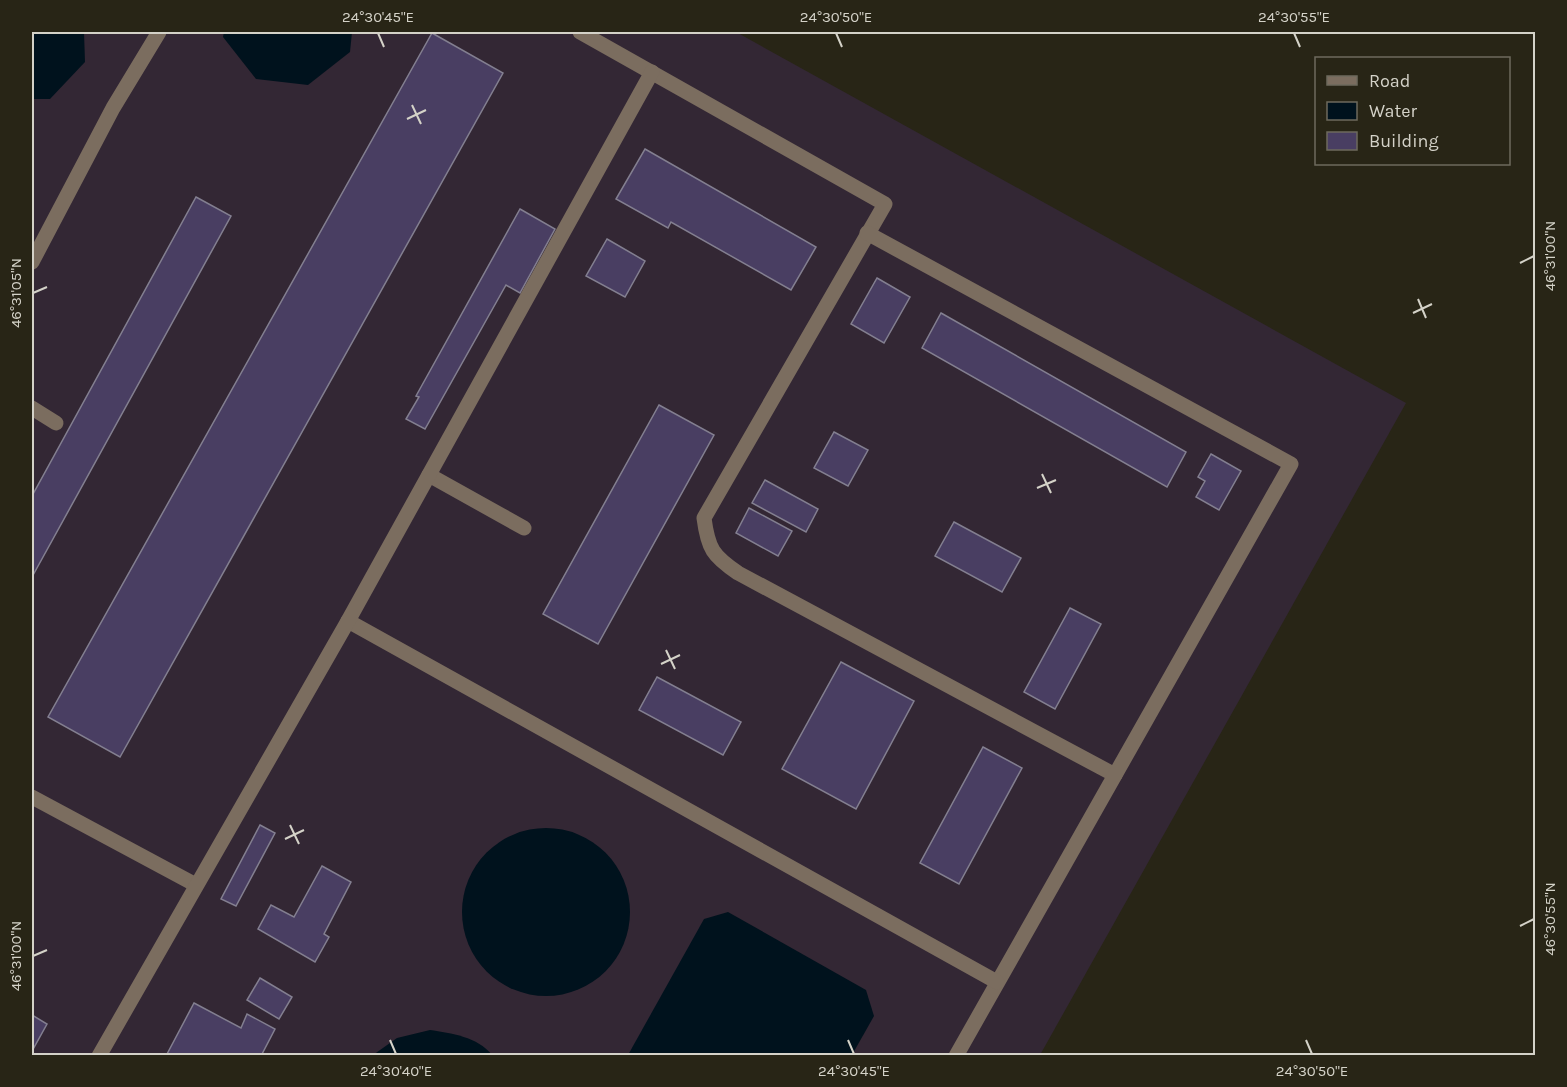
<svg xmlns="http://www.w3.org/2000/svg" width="1567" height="1087" viewBox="0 0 1567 1087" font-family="Karla,sans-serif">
	<rect width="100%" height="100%" fill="#282516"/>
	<path fill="#332734" d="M32 32H736L1406 403 1040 1055H32Z"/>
	<g fill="#00121d">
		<path d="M32 32H84L85 62 50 99H32Z"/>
		<path d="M224 32H352L350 52 308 85 256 79 223 37Z"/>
		<circle cx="546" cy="912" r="84"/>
		<path d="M728 912 866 990 874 1016 852 1055H628L704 919Z"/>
		<path d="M430 1030C451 1033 478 1037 492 1055H373L397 1038Z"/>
	</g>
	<g fill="#493e62" stroke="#837f90" stroke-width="1.5">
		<path d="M432 33 503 73 120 757 48 717Z"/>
		<path d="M645 149 816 247 791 290 671 222 668 228 616 199Z"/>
		<path d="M196 197 231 216 32 577V496Z"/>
		<path d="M520 209 555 229 520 293 506 285 425 429 406 419 419 397 416 396Z"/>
		<path d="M607 239 645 261 625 297 586 276Z"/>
		<path d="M877 278 910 297 884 343 851 324Z"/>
		<path d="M941 313 1186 452 1167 487 922 348Z"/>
		<path d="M659 405 714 435 598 644 543 614Z"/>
		<path d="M834 432 868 450 848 486 814 468Z"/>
		<path d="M1211 454 1241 471 1219 510 1196 497 1205 481 1198 477Z"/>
		<path d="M765 480 818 509 806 532 752 503Z"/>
		<path d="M749 508 792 531 778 556 736 533Z"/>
		<path d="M954 522 1021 558 1002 592 935 556Z"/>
		<path d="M1070 608 1101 624 1055 709 1024 692Z"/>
		<path d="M841 662 914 701 856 809 782 769Z"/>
		<path d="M657 677 741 722 723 755 639 710Z"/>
		<path d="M983 747 1022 768 959 884 920 863Z"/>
		<path d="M260 825 275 833 236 906 221 899Z"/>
		<path d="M322 866 351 882 324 934 329 937 315 962 258 929 271 905 294 917Z"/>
		<path d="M260 978 292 997 279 1019 247 1000Z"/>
		<path d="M194 1003 241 1028 247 1014 275 1029 261 1056H166Z"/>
		<path d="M32 1015 47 1024 32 1051Z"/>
	</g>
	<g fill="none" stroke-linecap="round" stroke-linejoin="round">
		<g stroke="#7b6d5f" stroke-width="15">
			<path d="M580 32 885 204 704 518C708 549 713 556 738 573L1115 775"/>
			<path d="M867 233 1291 464 956 1056"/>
			<path d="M32 262 113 108 159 32"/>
			<path d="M32 408 56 423"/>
			<path d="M429 475 524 528"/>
			<path d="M348 621 997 982"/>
			<path d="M32 797 196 885"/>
			<path d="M99 1056 348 621 652 72"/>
		</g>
	</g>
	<path fill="none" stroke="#d4d2c8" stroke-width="2" d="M378 33 384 47M836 33 842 47M1294 33 1300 47M412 105 421 124M407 119 426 110M1520 263 1534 256M33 293 47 287M1418 299 1426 318M1413 313 1432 304M1042 474 1051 493M1037 488 1056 480M666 650 675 669M661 664 680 655M290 825 299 844M285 839 304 830M1520 926 1534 919M33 956 47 950M390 1040 396 1054M848 1040 854 1054M1306 1040 1312 1054"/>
	<rect width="1567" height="1087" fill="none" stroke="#282516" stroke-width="66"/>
	<rect x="1315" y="57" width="195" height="108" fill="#282516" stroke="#6d6a5d" stroke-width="1.5"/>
	<rect x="1327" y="76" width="30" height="9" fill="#7b6d5f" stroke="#6d6a5d" stroke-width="1.5"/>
	<text x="1369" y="87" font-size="18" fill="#d4d2c8">Road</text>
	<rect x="1327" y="102" width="30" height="18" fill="#00121d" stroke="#6d6a5d" stroke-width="1.5"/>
	<text x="1369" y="117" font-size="18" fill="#d4d2c8">Water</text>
	<rect x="1327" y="132" width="30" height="18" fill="#493e62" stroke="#6d6a5d" stroke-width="1.5"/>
	<text x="1369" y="147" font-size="18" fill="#d4d2c8">Building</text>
	<rect x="33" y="33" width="1501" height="1021" fill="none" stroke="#d4d2c8" stroke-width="2"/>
	<g font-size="15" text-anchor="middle" fill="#d4d2c8">
		<text x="378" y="22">24°30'45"E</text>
		<text x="836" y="22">24°30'50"E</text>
		<text x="1294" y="22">24°30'55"E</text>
		<text transform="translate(1550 256) rotate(-90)" y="5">46°31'00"N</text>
		<text transform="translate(16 293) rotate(-90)" y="5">46°31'05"N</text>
		<text transform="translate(1550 919) rotate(-90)" y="5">46°30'55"N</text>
		<text transform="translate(16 956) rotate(-90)" y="5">46°31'00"N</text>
		<text x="396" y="1076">24°30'40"E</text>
		<text x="854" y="1076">24°30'45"E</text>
		<text x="1312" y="1076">24°30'50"E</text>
	</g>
</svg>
